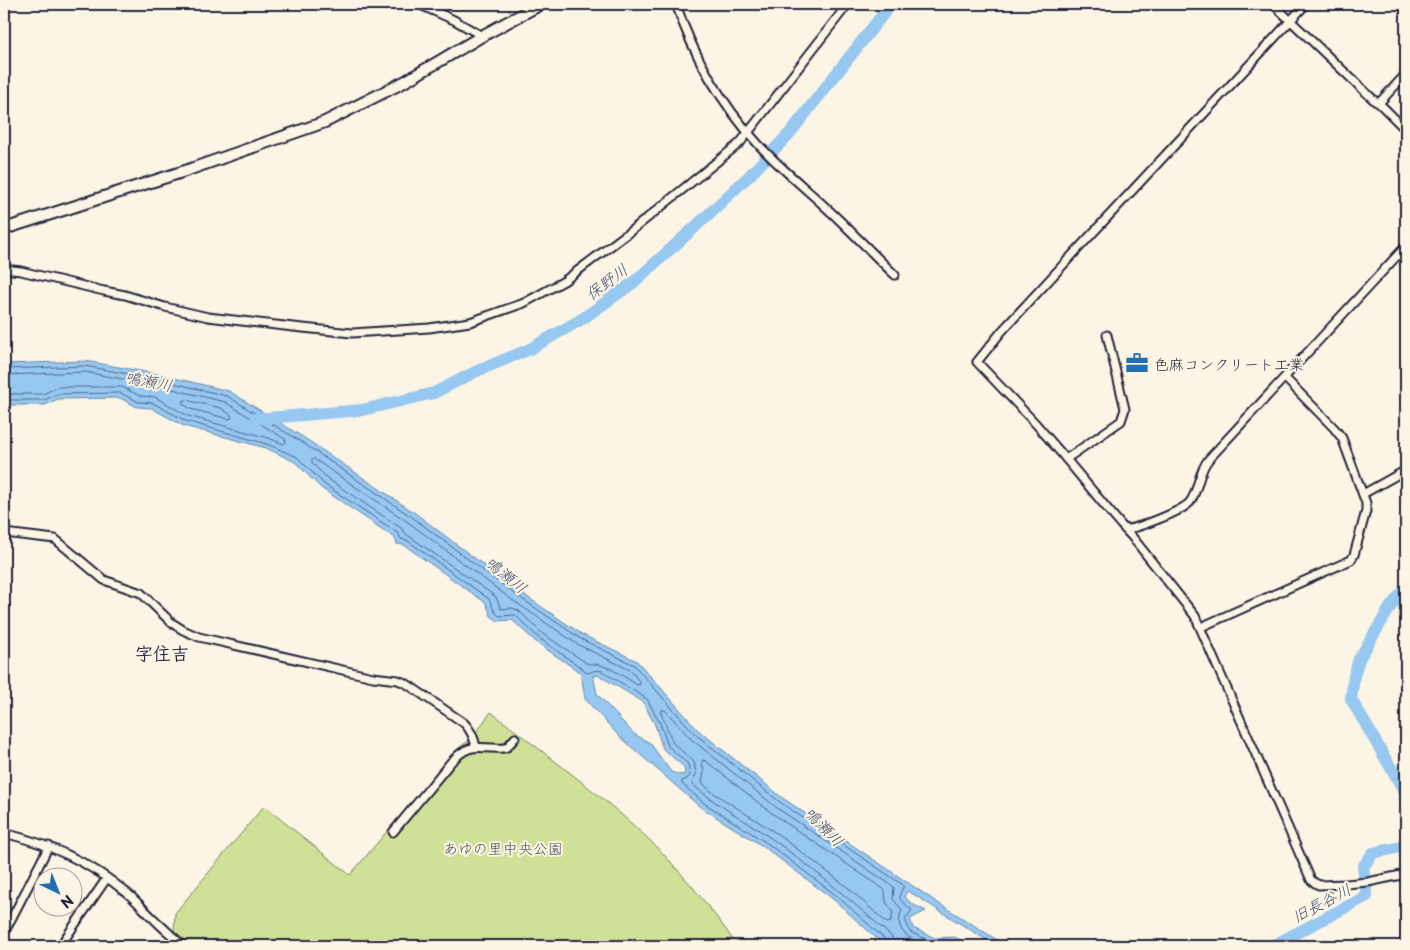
<svg xmlns="http://www.w3.org/2000/svg" width="1410" height="950" viewBox="0 0 1410 950" font-family="'Playpen Sans','Klee One',sans-serif">
	<rect width="100%" height="100%" fill="#fcf5e5"/>
	<filter id="ink" filterUnits="userSpaceOnUse"><feTurbulence type="fractalNoise" baseFrequency=".02" numOctaves="2"/><feDisplacementMap in="SourceGraphic" scale="10" xChannelSelector="R" yChannelSelector="G"/><feConvolveMatrix kernelMatrix="1 2 1 2 8 2 1 2 1" color-interpolation-filters="sRGB"/></filter>
	<g filter="url(#ink)">
		<path fill="#cee196" stroke="#788268" d="M491 712C541 751 594 789 641 832 659 848 675 867 691 885 707 905 723 924 737 946H191L174 930 175 913 264 806 350 875 456 750 471 739Z"/>
		<path fill="#96c8f2" stroke="#6886a9" fill-rule="evenodd" d="M86 361 162 375 229 391 306 439 415 513 514 588 583 635 637 661 698 730 784 799 938 903 1007 946H996L908 891 904 896 912 904 926 911 910 919 913 928 935 938 954 937 971 944 957 943 950 946H885L834 900 764 847 700 807 619 736 585 699 581 673 536 642 512 620 498 621 491 616 486 603 404 545 397 544 395 538 321 488 295 462 266 448 184 426 151 408 137 407 120 398 58 399 45 405H4V364ZM593 675 600 676 643 702 655 725 663 749 684 767 685 774 680 775 671 772 650 743 634 734 597 694Z"/>
		<g fill="none" stroke-linecap="round" stroke-linejoin="round">
			<g stroke="#506484" stroke-width="1">
				<path d="M4 369 85 366 161 380 227 396 303 443 412 517 512 592 581 639 634 665 695 734 781 803 903 885V888C895 900 903 902 912 910L905 919 910 932 934 943H948L949 946"/>
				<path d="M4 375 85 372 160 386 225 402 285 439 286 442 283 444 269 438 188 416 155 397 140 396 122 387H58L43 394H4"/>
				<path d="M4 400H44L58 394 120 393 139 402 153 403 186 421 267 444 297 457 324 484 398 533 401 539 408 541 489 599 495 612 499 616 515 615 539 638 583 669 587 673C591 673 593 669 602 671L647 699 660 723 668 746 688 764 690 775 688 778 682 781V784L704 803 767 843 837 896 887 941 888 946"/>
				<path d="M186 400 221 408 231 415 232 418 229 419 191 409 183 404V401Z"/>
				<path d="M314 459 408 522 508 597 577 644 630 670 640 682V684L637 685C621 675 607 663 588 664L543 634 518 610 512 608 501 609 496 597 492 594 406 534 401 528 328 479 312 463V460Z"/>
				<path d="M703 760 706 761 773 814 885 890 886 902 893 912 891 922 887 923 846 886 776 833 712 792 702 783 704 772 702 762Z"/>
				<path d="M895 946 894 941 891 936C853 902 814 869 772 839 746 820 717 806 693 785L692 783 696 774 694 762 673 743 661 713 662 710H665L690 738 777 808 894 887 893 899 902 910C893 932 909 938 926 946"/>
			</g>
			<g stroke="#96c8f2" stroke-width="12">
				<path d="M256 419 362 410 434 393 477 371 530 349 582 319 633 283 694 228 750 175 790 133 891 4"/>
				<path d="M1406 588 1391 606 1359 659 1354 676 1351 699 1406 794"/>
				<path d="M1272 946 1367 896 1363 867 1373 853 1406 846"/>
			</g>
			<defs>
				<g id="street">
					<path d="M418 4 454 20 482 36"/>
					<path d="M676 4C693 55 722 104 758 144 781 169 808 190 833 214 854 234 874 255 895 275"/>
					<path d="M1273 4 1375 101 1379 103 1406 130"/>
					<path d="M1306 4 1063 265 1002 331 977 362 1036 424 1061 453 1121 525 1133 538 1195 616 1311 880 1315 883 1319 885 1346 884 1368 882 1406 874"/>
					<path d="M1379 103 1406 74"/>
					<path d="M4 269 21 271 104 291 125 295 165 307 208 317 293 327 352 333 429 328 470 322 524 303 564 281 636 227 740 143 848 4"/>
					<path d="M1066 459 1121 421 1125 409 1107 335"/>
					<path d="M1363 494 1406 470"/>
					<path d="M1126 529C1136 529 1183 511 1190 502 1198 492 1198 473 1208 460L1406 246"/>
					<path d="M4 533 55 539 104 580 141 593 172 623 183 630 199 637 373 677 398 680 407 684 464 723C471 730 474 737 476 747"/>
					<path d="M1201 627 1351 560 1354 555 1366 511V503L1342 438 1334 428 1285 378"/>
					<path d="M393 832 451 762C472 740 479 750 504 748L507 747 515 738"/>
					<path d="M4 833C52 845 88 861 127 893 137 901 145 911 155 920 164 929 174 937 183 946"/>
					<path d="M4 933 49 846"/>
					<path d="M60 946 107 878"/>
				</g>
				<path id="secondary" d="M4 229 185 171 325 122 404 82 482 36 541 4"/>
			</defs>
			<use href="#street" stroke="#22223b" stroke-width="11"/>
			<use href="#secondary" stroke="#22223b" stroke-width="14"/>
			<use href="#street" stroke="#fcf5e5" stroke-width="7"/>
			<use href="#secondary" stroke="#fcf5e5" stroke-width="10"/>
		</g>
	</g>
	<defs>
		<symbol id="office-bare" viewBox="-9 -9 18 18"><path d="M-6-3h4V-5.5h4V-3h4V5H-6ZM-1-4.5V-3h2v-1.5ZM-6 0V1H6V0Z" fill="#1f6fb2" stroke="#fcf5e5" stroke-width="2.5" paint-order="stroke"/></symbol>
	</defs>
	<g fill-rule="evenodd">
		<use href="#office-bare" x="1121" y="347" width="32" height="32"/>
	</g>
	<g text-anchor="middle" dominant-baseline="central" stroke-width="4" stroke-linejoin="round" paint-order="stroke">
		<g font-size="15" fill="#22223b" stroke="#fcf5e5" text-anchor="start">
			<text x="1154" y="363">色麻コンクリート工業</text>
		</g>
		<g font-size="15" fill="#4d5252" stroke="#fcf5e5">
			<text x="503" y="847">あゆの里中央公園</text>
		</g>
		<g font-size="16" font-style="italic" fill="#455472" stroke="#fcf5e5">
			<text transform="translate(606 281) rotate(-37)">保野川</text>
			<text transform="translate(149 380) rotate(11)">鳴瀬川</text>
			<text transform="translate(507 574) rotate(39)">鳴瀬川</text>
			<text transform="translate(825 826) rotate(46)">鳴瀬川</text>
			<text transform="translate(1321 902) rotate(-28)">旧長谷川</text>
		</g>
		<g font-size="18" font-weight="bold" fill="#22223b" stroke="#fcf5e5">
			<text x="162" y="652">字住吉</text>
		</g>
	</g>
	<rect width="1410" height="950" fill="none" stroke="#fcf5e5" stroke-width="20"/>
	<rect x="10" y="10" width="1390" height="930" fill="none" stroke="#22223b" stroke-width="2" filter="url(#ink)"/>
	<g transform="translate(58 892) rotate(137)"><circle r="24" fill="#fcf5e5" stroke="#a5a1a1"/>
	<path d="M0-4L9 19L0 12L-9 19Z" fill="#1f6fb2"/>
	<text y="-8" font-size="14" font-weight="bold" text-anchor="middle" fill="#22223b">N</text>
	</g>
</svg>
